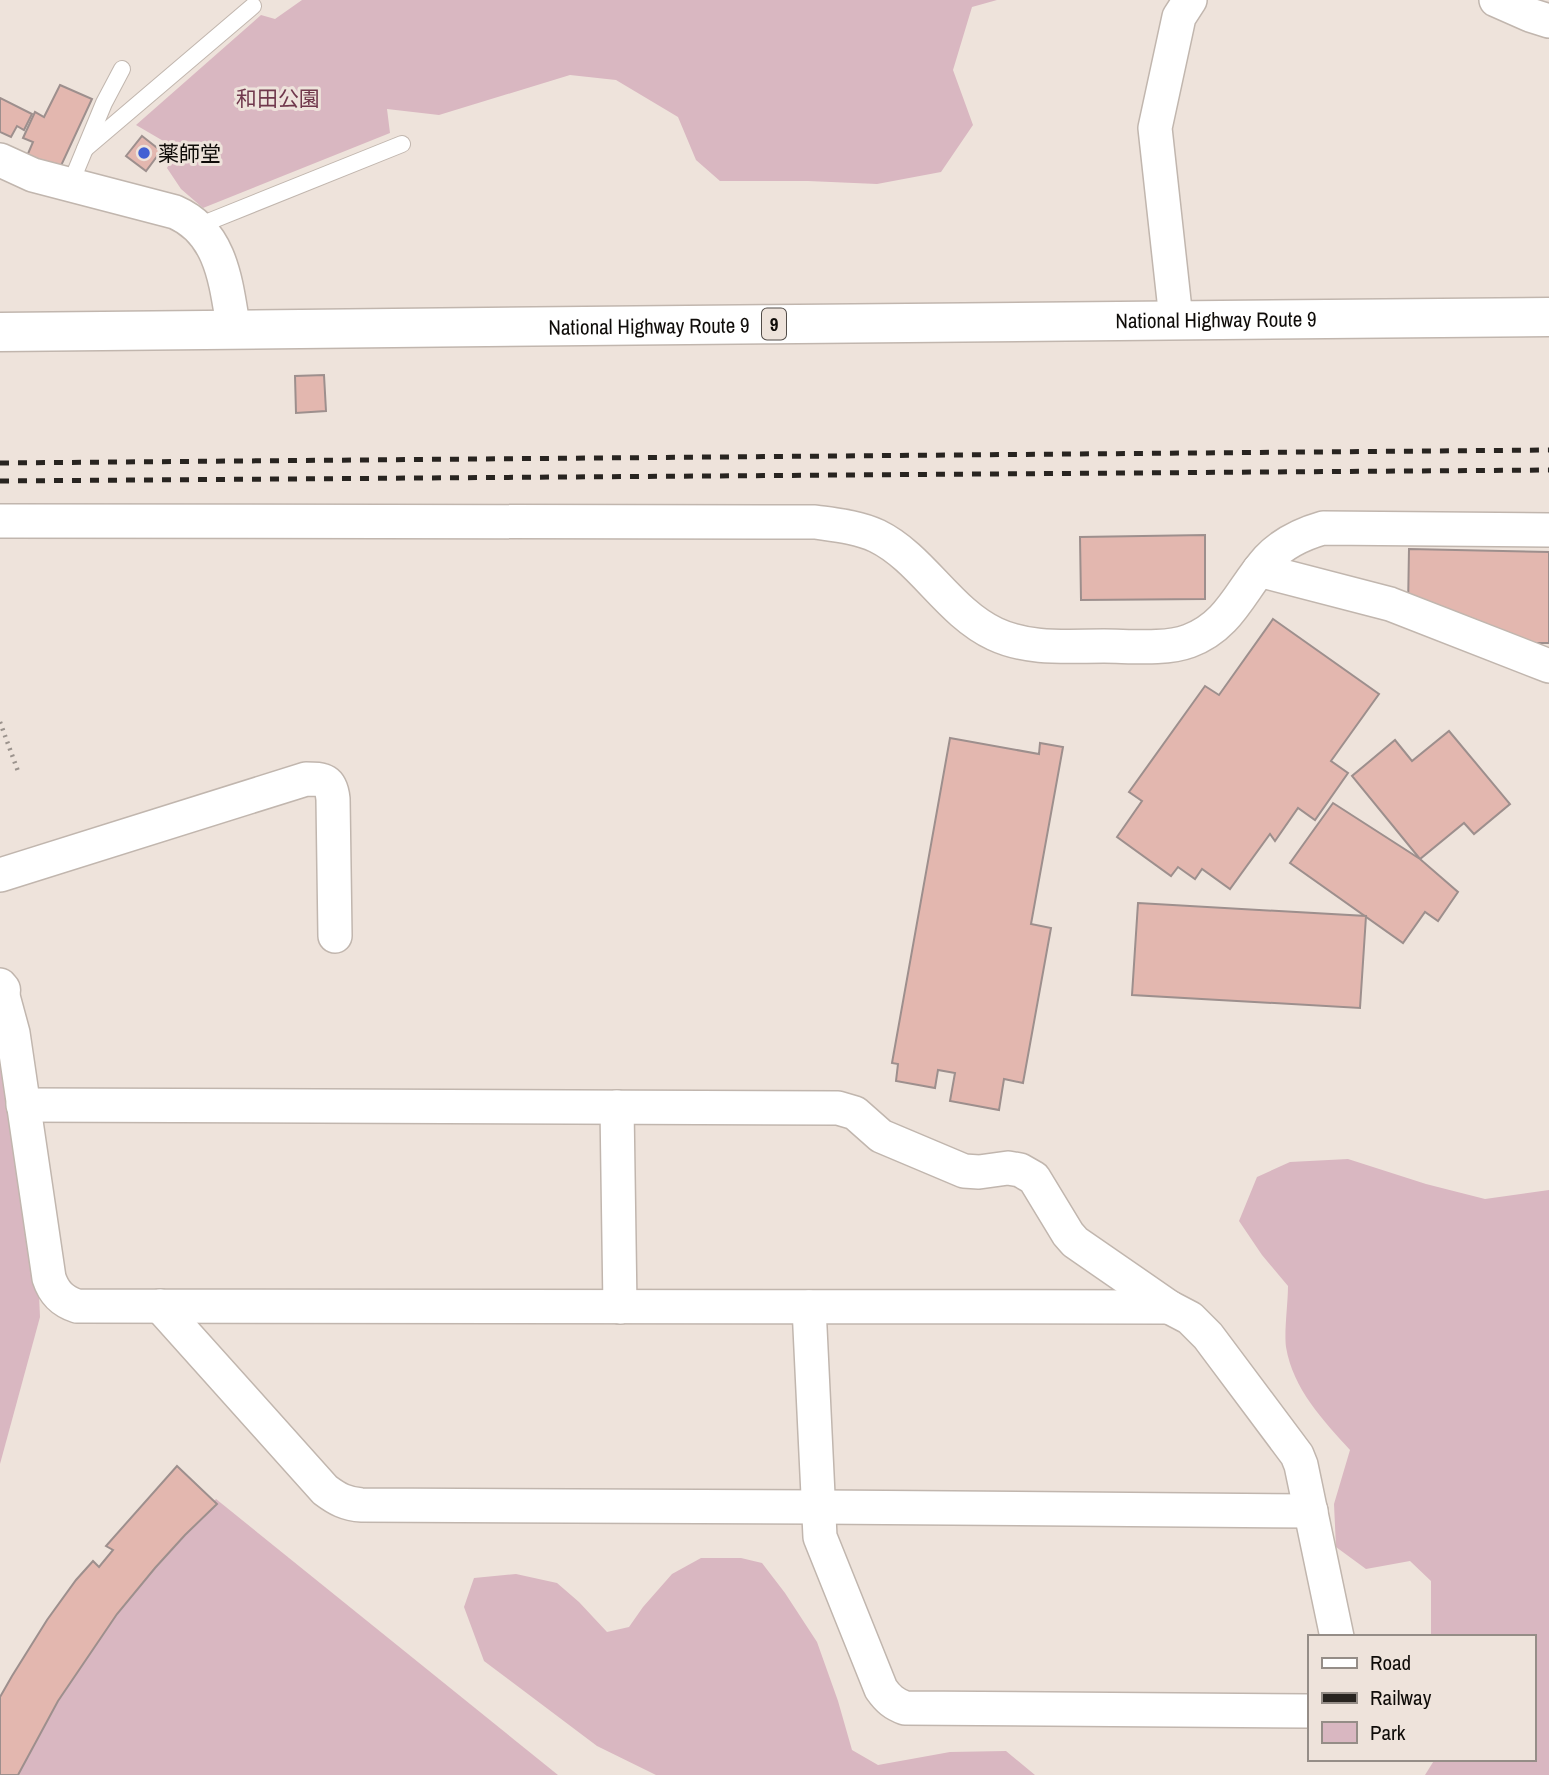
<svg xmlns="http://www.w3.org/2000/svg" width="1549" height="1775" viewBox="0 0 1549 1775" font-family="'Archivo Narrow','Noto Sans JP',sans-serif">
	<rect width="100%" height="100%" fill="#eee3db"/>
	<g fill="#d9b7c1">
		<path d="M302 0H997L972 7 953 70 973 125 941 172 877 184 808 181H720L696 160 678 117 616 80 570 75 439 115 387 109 390 133 203 208 181 189 167 168 177 149 136 125 261 15 275 19Z"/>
		<path d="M0 1050 39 1294 40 1317 0 1464Z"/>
		<path d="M1348 1159 1426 1184 1485 1199 1549 1190V1775H1425L1435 1759H1533V1637H1431V1581L1410 1561 1366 1569 1336 1547 1334 1504 1350 1450C1323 1420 1293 1389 1286 1347 1284 1332 1288 1303 1288 1286L1262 1255 1239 1221 1257 1177 1290 1162Z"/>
		<path d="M216 1499 558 1775H14L101 1628 163 1554Z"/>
		<path d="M701 1558H741L762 1563 785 1593 817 1642 838 1701 852 1750 878 1765 950 1752 1006 1751 1035 1775H656L597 1746 484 1661 464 1607 474 1578 516 1574 557 1583 579 1602 607 1632 629 1627 643 1607 672 1574Z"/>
	</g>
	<g fill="#e3b7af" stroke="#9d8f8d" stroke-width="2">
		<path d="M60 85 92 99 59 170 27 156 33 142 23 138 35 112 44 117Z"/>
		<path d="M0 98 32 114 24 130 17 126 11 137 0 132Z"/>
		<path d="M142 136 161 151 146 171 126 156Z"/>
		<path d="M324 375 326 411 296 413 295 376Z"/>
		<path d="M1205 535V599L1081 600 1080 537Z"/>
		<path d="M1409 549 1549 552V643H1528L1408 608Z"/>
		<path d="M1273 619 1379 694 1331 761 1348 773 1315 820 1298 808 1275 841 1270 834 1230 889 1202 869 1195 879 1178 867 1171 876 1117 837 1142 801 1129 792 1205 686 1219 695Z"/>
		<path d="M1449 731 1510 804 1474 834 1464 823 1420 859 1352 776 1395 740 1412 761Z"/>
		<path d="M950 738 1039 754 1040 743 1063 747 1031 924 1051 928 1023 1083 1004 1079 999 1110 950 1101 955 1073 938 1070 935 1088 896 1081 898 1064 892 1063Z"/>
		<path d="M1333 803 1420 859 1458 892 1438 921 1425 912 1403 943 1290 863Z"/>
		<path d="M1138 903 1366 916 1360 1008 1132 995Z"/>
		<path d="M177 1466 217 1504 185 1535 155 1568 117 1614 58 1701 18 1775H0V1697L12 1676 47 1620 76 1580 93 1561 99 1567 113 1550 106 1546Z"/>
	</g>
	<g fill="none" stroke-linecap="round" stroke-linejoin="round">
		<defs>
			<g id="service">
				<path d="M85 149 253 6"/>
				<path d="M70 185 104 103 122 69"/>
				<path d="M198 226 402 144"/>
			</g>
			<g id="minor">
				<path d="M1496 0 1530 15 1549 21"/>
				<path d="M0 160 33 175 175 212C223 233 226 285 234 331"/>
				<path d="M1176 319 1155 128 1179 17 1190 0"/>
				<path d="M0 521 815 522C836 525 858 527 877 536 922 558 948 612 995 634 1029 650 1068 646 1104 646 1129 646 1165 650 1189 641 1230 626 1241 589 1268 559 1283 543 1302 534 1323 528L1549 530"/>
				<path d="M1259 570 1390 604 1549 666"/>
				<path d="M0 875 306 779C324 779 331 780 333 799L335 936"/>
				<path d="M0 985 13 1033 49 1278C54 1293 62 1301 77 1306L1169 1307"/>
				<path d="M23 1105 838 1108 855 1113 881 1136 964 1171 979 1172 1008 1168 1020 1170 1034 1178 1068 1234 1075 1242 1169 1307 1190 1318 1208 1336 1297 1455 1301 1465 1337 1637"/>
				<path d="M617 1107 620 1307"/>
				<path d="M160 1306 325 1490C337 1499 346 1504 362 1505L819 1507 1311 1511"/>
				<path d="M809 1307 820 1537 881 1689C888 1699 894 1704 905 1708L1309 1711"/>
			</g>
			<path id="tertiary" d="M0 991 1 990"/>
			<g id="trunk">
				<path id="s1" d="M0 332C516 329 1033 319 1549 317"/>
			</g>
		</defs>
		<use href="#service" stroke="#c1b6ae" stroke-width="18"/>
		<use href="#minor" stroke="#c1b6ae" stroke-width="36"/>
		<use href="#tertiary" stroke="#c1b6ae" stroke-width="41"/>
		<use href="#trunk" stroke="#c1b6ae" stroke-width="41"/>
		<path stroke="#9b938d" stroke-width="4.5" stroke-dasharray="2 5" stroke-linecap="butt" d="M0 722 19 774"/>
		<use href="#service" stroke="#fff" stroke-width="16"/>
		<use href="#minor" stroke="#fff" stroke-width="33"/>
		<use href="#tertiary" stroke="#fff" stroke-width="38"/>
		<use href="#trunk" stroke="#fff" stroke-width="38"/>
		<g stroke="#282420" stroke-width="5" stroke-dasharray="9 9" stroke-linecap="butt">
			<path d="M0 463 1549 450"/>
			<path d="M0 481 1549 470"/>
		</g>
	</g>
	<circle fill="#4260d3" stroke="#eee3db" stroke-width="2.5" cx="144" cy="153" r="7"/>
	<g text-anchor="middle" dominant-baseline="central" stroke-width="6" stroke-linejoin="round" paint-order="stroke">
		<rect fill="#eee3db" stroke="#524c48" stroke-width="2" x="762" y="308.5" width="24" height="31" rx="5"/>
		<g font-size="19" font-weight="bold" fill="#0f0c09">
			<text x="774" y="324">9</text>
		</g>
		<g font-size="21" fill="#70384c" stroke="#eee3db">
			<text x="278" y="98">和田公園</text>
		</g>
		<g font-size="21" fill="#0f0c09" stroke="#eee3db" text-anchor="start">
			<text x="158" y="153">薬師堂</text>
		</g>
		<g font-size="21" fill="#0f0c09" stroke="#eee3db">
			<text stroke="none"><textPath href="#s1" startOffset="1216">National Highway Route 9</textPath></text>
			<text stroke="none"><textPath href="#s1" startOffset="649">National Highway Route 9</textPath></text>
		</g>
	</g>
	<rect x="1308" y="1635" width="228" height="126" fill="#eee3db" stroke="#958d87" stroke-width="2"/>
	<rect x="1322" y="1658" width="35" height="10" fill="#ffffff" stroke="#958d87" stroke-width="2"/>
	<text x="1370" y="1670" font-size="21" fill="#0f0c09">Road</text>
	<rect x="1322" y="1693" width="35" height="10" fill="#282420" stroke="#958d87" stroke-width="2"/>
	<text x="1370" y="1705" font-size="21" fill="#0f0c09">Railway</text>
	<rect x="1322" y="1722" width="35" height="21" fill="#d9b7c1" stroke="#958d87" stroke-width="2"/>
	<text x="1370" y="1740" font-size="21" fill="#0f0c09">Park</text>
</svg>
